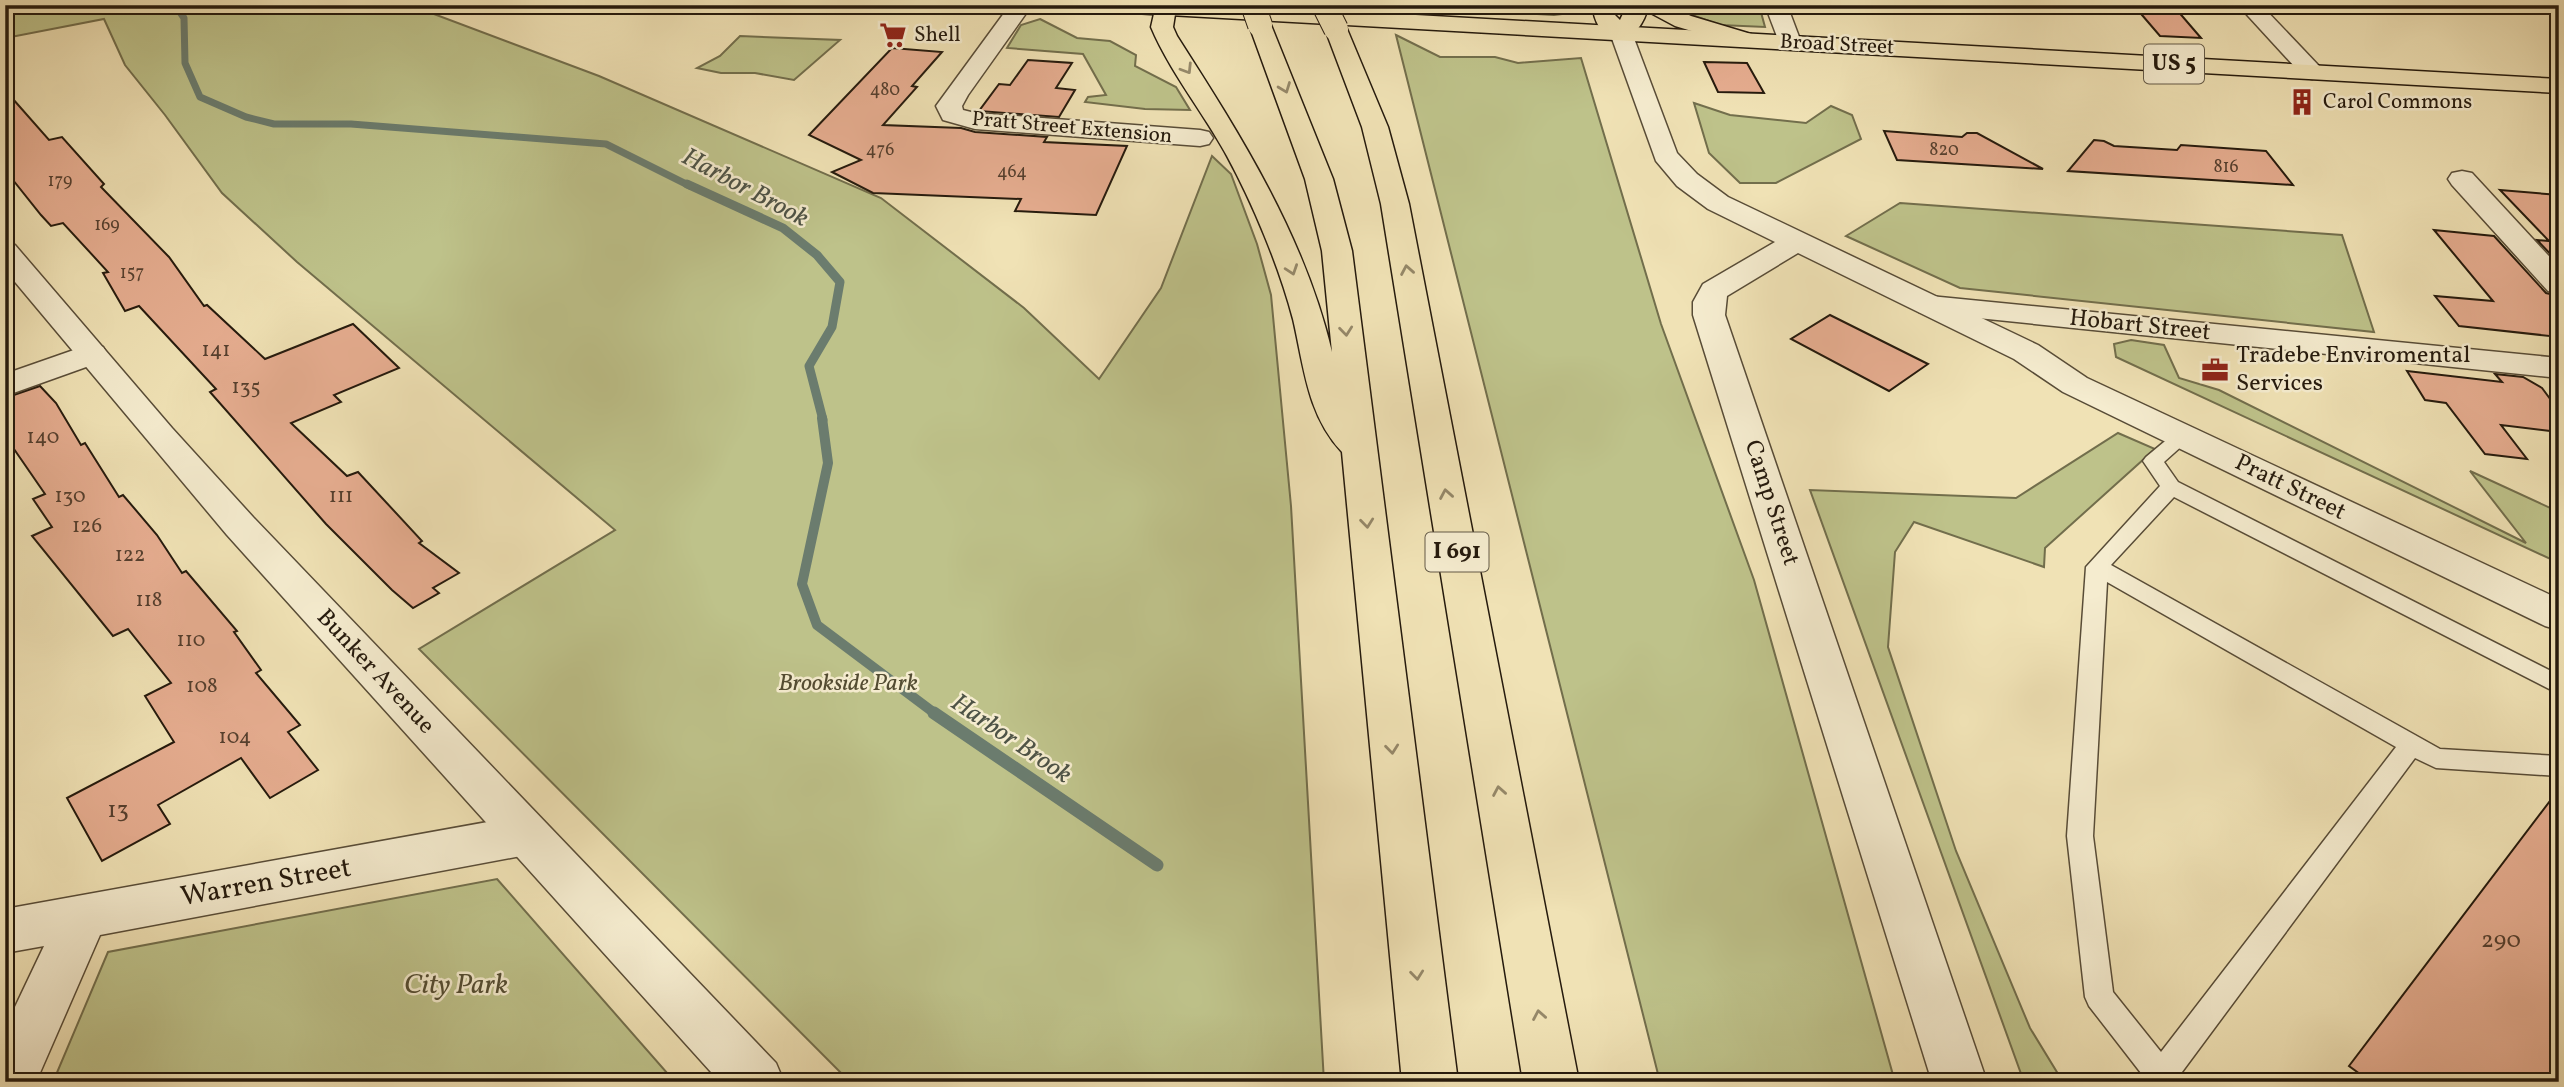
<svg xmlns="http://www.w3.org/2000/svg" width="2564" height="1087" viewBox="0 0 2564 1087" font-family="Vollkorn,serif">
	<rect width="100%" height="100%" fill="#f0e2b5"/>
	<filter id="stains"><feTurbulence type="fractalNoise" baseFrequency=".00286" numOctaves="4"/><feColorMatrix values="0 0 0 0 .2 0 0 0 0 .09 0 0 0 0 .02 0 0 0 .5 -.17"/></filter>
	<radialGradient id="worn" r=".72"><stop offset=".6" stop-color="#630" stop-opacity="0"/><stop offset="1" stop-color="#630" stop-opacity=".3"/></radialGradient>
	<g fill="#bec28a" stroke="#726e4c" stroke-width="2">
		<path d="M59 5H410L599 76 881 198 1024 308 1099 379 1161 288 1212 156 1231 174 1257 244 1271 295 1291 506 1324 1082H850L419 649 615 530 297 262 222 193 165 115 125 65 104 19 11 37 5 34V14Z"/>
		<path d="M1386 5H1585L1578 12 1554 15Z"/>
		<path d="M1664 5H1759L1765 27 1720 25Z"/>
		<path d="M1040 19 1077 38 1110 41 1136 55 1135 66 1176 87 1190 110 1145 109 1085 102 1088 97 1106 95 1083 54 1007 48 1021 25Z"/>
		<path d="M1396 35 1440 57H1495L1518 63 1581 58 1661 324 1754 580 1895 1082H1660Z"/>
		<path d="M740 36 840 40 794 80 755 73H721L697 68 720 56Z"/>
		<path d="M1694 103 1730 115 1806 123 1831 106 1852 115 1861 139 1776 183H1740L1709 153Z"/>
		<path d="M1900 203 2342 235 2374 332 1960 288 1846 236Z"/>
		<path d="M2131 340 2164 345 2179 378 2219 390 2526 543 2470 471 2559 512V563L2116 357 2114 344Z"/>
		<path d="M2118 433 2155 449 2045 548 2044 567 1914 522 1895 552 1888 647 1956 851 2030 1028 2063 1082H2024L1810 490 2016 498Z"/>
		<path d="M497 879 675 1082H53L108 952Z"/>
	</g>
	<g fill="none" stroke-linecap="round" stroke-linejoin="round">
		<path stroke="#6b7c6e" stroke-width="7" d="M175 5 184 18 185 63 200 97 246 117 274 124H351L606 144 690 186"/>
		<path stroke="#6b7c6e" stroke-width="9" d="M687 184 783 228 817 255 840 282 832 327 809 366 823 420"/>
		<path stroke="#6b7c6e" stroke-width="10" d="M822 418 828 463 802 584 817 625 937 715"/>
		<path stroke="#6b7c6e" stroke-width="13" d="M934 713 1157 865"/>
	</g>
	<g fill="#e6ad90" stroke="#251a0d" stroke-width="2">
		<path d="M2136 8 2177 10 2201 38 2160 36Z"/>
		<path d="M892 48 942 52 912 86 917 87 883 125 961 128 975 132 1047 137 1044 142 1127 146 1096 215 1015 211 1021 199 873 193 832 172 861 160 809 135Z"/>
		<path d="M1028 60 1072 63 1056 88 1075 90 1059 117 979 111 999 84 1010 85Z"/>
		<path d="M1704 62 1747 63 1764 93 1718 92Z"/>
		<path d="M5 90 49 140 62 137 104 184 101 187 169 257 204 306 207 305 265 359 353 324 399 368 334 395 341 402 291 423 347 476 358 472 422 541 419 543 459 573 433 588 439 593 413 608 392 590 326 524 210 392 216 389 139 306 125 311 103 273 108 272 63 223 51 226 41 215 5 170Z"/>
		<path d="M1884 131 1962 137 1967 133H1977L2043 169 1897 160Z"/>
		<path d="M2094 140 2104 141 2114 146 2177 150 2181 145 2266 151 2293 185 2068 171Z"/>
		<path d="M2500 190 2559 195V263L2537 240 2549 241Z"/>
		<path d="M2434 230 2494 236 2546 293 2559 296V337L2459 326 2435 296 2493 301Z"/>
		<path d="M1830 315 1928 364 1889 391 1791 339Z"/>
		<path d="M2407 371 2502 382 2495 374 2523 377 2542 388 2559 411V432L2501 425 2527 459 2485 454 2446 403 2425 400Z"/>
		<path d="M40 386 56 403 81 445 85 443 119 497 123 495 157 535 182 573 186 571 237 631 234 632 261 670 256 673 300 725 288 732 318 770 270 798 241 758 158 805 170 824 102 861 67 798 174 742 145 696 171 683 128 629 113 636 32 536 52 527 33 499 45 494 5 436V398Z"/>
		<path d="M2559 789V1082H2371L2349 1066Z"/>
	</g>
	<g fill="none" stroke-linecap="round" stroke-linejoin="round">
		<defs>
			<path id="service" d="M2183 430 2193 436 2164 462 2178 482 2559 675V694L2174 497 2111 565 2440 749 2559 756V776L2436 768 2415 758 2179 1076 2182 1082H2148L2089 1006 2085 997 2067 836 2086 567 2160 486 2143 461 2146 457 2176 432ZM2107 582 2396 747 2161 1052 2113 992 2093 836Z"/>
			<g id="minor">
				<path d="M1010 5H1032L968 95 962 106 963 110 975 113 1200 130 1209 132 1213 138 1209 144 1200 146 975 129 943 120 936 106Z"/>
				<path d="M1765 5H1787L1801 42 1797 47H1781Z"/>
				<path d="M2238 5H2261L2320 67 2324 72 2320 77 2312 79 2304 77Z"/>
				<path d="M2462 171 2472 173 2559 267V294L2548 291 2452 185 2448 179 2452 173Z"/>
				<path d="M1930 296 2559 358V378L1919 312 1914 305 1919 298Z"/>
				<path d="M91 344 103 347 107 354 103 361 5 396V374Z"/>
				<path d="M526 815 543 821 550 835 543 849 526 855 100 935 36 1082H5V1028L44 946 5 953V909Z"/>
			</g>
			<g id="tertiary">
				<path d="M1621 26 1629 28 1632 33 1677 153 1697 174 1728 197 2038 345 2087 378 2559 599V630L2545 626 2063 392 2014 359 1798 253 1727 296 1725 315 1987 1082H1932L1693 315V302L1703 284 1775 242 1708 209 1677 186 1656 161 1610 33 1613 28Z"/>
				<path d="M5 242 15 245 172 428 253 517 776 1063 784 1082H720L227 535 5 270Z"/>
			</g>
			<path id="primary" d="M1104 5H1238L2559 79V93L1115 12 1107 10Z"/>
			<g id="motorway">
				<path d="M1156 5H1174L1176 8 1173 27 1177 36C1241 136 1304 235 1332 352L1322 251 1305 179 1249 25 1252 20H1268L1271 25 1333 179 1352 251 1458 1082H1402L1342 452C1307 415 1304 366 1293 319 1279 266 1253 204 1227 156 1203 112 1170 72 1151 27Z"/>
				<path d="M1593 5H1615V15L1620 20 1627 5H1669L1691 16 1751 34 1754 39 1751 44H1735L1675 26 1647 11C1633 55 1593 40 1593 5Z"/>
				<path d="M1336 22 1344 24 1347 29 1388 127 1409 204 1579 1082H1523L1381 204 1362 127 1325 29 1328 24Z"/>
			</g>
		</defs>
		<use href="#service" stroke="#584c37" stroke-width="3"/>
		<use href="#minor" stroke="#584c37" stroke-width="3"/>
		<use href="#tertiary" stroke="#584c37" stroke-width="3"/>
		<use href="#primary" stroke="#251a0d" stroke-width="3"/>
		<use href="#motorway" stroke="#251a0d" stroke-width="3"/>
		<use href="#service" fill="#f5eccf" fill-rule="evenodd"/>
		<use href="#minor" fill="#f5eccf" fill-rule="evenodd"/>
		<use href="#tertiary" fill="#f5eccf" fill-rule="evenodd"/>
		<use href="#primary" fill="#f0e2b5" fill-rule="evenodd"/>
		<use href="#motorway" fill="#f0e2b5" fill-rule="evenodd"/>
		<defs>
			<g id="motorway-bridge">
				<path d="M1253 5 1260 25"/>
				<path d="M1324 5 1336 29"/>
			</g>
		</defs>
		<use href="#motorway-bridge" stroke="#251a0d" stroke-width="26" stroke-linecap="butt"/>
		<use href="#motorway-bridge" stroke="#f0e2b5" stroke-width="24"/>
	</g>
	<defs><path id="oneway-chevron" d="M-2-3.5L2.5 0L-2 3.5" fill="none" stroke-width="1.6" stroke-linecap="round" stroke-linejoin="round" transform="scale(1.75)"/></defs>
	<g stroke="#958869">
		<use href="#oneway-chevron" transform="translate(1187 69) rotate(58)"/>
		<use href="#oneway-chevron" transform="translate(1285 88) rotate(69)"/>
		<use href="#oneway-chevron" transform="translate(1292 270) rotate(71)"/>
		<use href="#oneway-chevron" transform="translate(1407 270) rotate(-100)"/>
		<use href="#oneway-chevron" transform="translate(1346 331) rotate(84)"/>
		<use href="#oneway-chevron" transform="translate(1446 494) rotate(-100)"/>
		<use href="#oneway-chevron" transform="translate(1367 523) rotate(84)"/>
		<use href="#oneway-chevron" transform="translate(1392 749) rotate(84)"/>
		<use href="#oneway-chevron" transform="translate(1499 791) rotate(-100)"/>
		<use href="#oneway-chevron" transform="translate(1417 975) rotate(84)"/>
		<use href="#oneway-chevron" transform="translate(1539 1015) rotate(-100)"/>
	</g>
	<defs>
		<symbol id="supermarket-bare" viewBox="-9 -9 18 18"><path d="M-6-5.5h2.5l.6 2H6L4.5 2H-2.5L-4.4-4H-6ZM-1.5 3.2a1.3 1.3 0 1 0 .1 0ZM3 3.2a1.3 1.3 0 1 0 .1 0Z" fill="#8f2418" stroke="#f5eccf" stroke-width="2.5" paint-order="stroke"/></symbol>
		<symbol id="building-bare" viewBox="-9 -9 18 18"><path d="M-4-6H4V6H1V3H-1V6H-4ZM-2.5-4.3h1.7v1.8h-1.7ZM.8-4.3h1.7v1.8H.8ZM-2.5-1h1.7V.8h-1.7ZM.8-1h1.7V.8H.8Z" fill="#8f2418" stroke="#f5eccf" stroke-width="2.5" paint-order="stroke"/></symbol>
		<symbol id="office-bare" viewBox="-9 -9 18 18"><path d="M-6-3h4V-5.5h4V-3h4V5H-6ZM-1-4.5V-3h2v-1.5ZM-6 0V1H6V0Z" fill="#8f2418" stroke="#f5eccf" stroke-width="2.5" paint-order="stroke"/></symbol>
	</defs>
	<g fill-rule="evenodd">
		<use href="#supermarket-bare" x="874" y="16" width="38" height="38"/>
		<use href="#building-bare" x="2283" y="83" width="38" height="38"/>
		<use href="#office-bare" x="2196" y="351" width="38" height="38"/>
	</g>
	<g text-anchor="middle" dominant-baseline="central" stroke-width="5" stroke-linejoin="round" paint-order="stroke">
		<g font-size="18" fill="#553f2e">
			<text x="885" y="90">480</text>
			<text x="880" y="150">476</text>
			<text x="1944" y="150">820</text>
			<text x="2226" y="167">816</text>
			<text x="1012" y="172">464</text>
			<text x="60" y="181">179</text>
			<text x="107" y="225">169</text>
			<text x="132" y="273">157</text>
		</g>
		<g font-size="21" fill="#251a0d" stroke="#f5eccf" text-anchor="start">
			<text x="914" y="35">Shell</text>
			<text x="2323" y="102">Carol Commons</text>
		</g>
		<g font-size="21" fill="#251a0d" stroke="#f5eccf">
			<text transform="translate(1837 45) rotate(3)">Broad Street</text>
			<text transform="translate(1072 128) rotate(5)">Pratt Street Extension</text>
		</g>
		<g font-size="21" fill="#553f2e">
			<text x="216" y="350">141</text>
			<text x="246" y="387">135</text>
			<text x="43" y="437">140</text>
			<text x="70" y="496">130</text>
			<text x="341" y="496">111</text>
			<text x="87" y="526">126</text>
			<text x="130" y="555">122</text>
			<text x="149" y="600">118</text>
			<text x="191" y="640">110</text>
			<text x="202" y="686">108</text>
			<text x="235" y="737">104</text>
		</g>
		<g fill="#f5eccf" stroke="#635947" stroke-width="2">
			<rect x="2144" y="44.5" width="60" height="39" rx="5"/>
			<rect x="1425.5" y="532.5" width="63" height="39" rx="5"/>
		</g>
		<g font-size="23" font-weight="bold" fill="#251a0d">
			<text x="2174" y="64">US 5</text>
			<text x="1457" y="552">I 691</text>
		</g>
		<g font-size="24" fill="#251a0d" stroke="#f5eccf">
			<text transform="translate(2140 326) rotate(6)">Hobart Street</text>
			<text transform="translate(2290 488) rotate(26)">Pratt Street</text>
			<text transform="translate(1771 503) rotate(72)">Camp Street</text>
			<text transform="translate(375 672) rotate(47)">Bunker Avenue</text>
		</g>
		<g font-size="24" fill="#251a0d" stroke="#f5eccf" text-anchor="start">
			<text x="2236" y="356">Tradebe Enviromental<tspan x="2236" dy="28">Services</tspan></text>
		</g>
		<g font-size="24" font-style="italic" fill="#534c32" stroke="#f5eccf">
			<text x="848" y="684">Brookside Park</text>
		</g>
		<g font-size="24" fill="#553f2e">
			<text x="118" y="811">13</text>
			<text x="2501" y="941">290</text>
		</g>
		<g font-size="26" font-style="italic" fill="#4e5346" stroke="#f5eccf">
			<text transform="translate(745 188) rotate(28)">Harbor Brook</text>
			<text transform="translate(1011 739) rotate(34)">Harbor Brook</text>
		</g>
		<g font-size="28" fill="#251a0d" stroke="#f5eccf">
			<text transform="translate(266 883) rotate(-10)">Warren Street</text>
		</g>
		<g font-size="28" font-style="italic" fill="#534c32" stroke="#f5eccf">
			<text x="456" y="985">City Park</text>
		</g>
	</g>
	<rect width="2564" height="1087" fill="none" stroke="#f0e2b5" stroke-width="28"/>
	<rect x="7" y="7" width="2550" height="1073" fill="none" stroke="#251a0d" stroke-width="3.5"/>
	<rect x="14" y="14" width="2536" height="1059" fill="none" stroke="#251a0d" stroke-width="2"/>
	<rect width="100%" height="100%" filter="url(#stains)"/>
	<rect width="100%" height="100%" fill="url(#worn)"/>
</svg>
